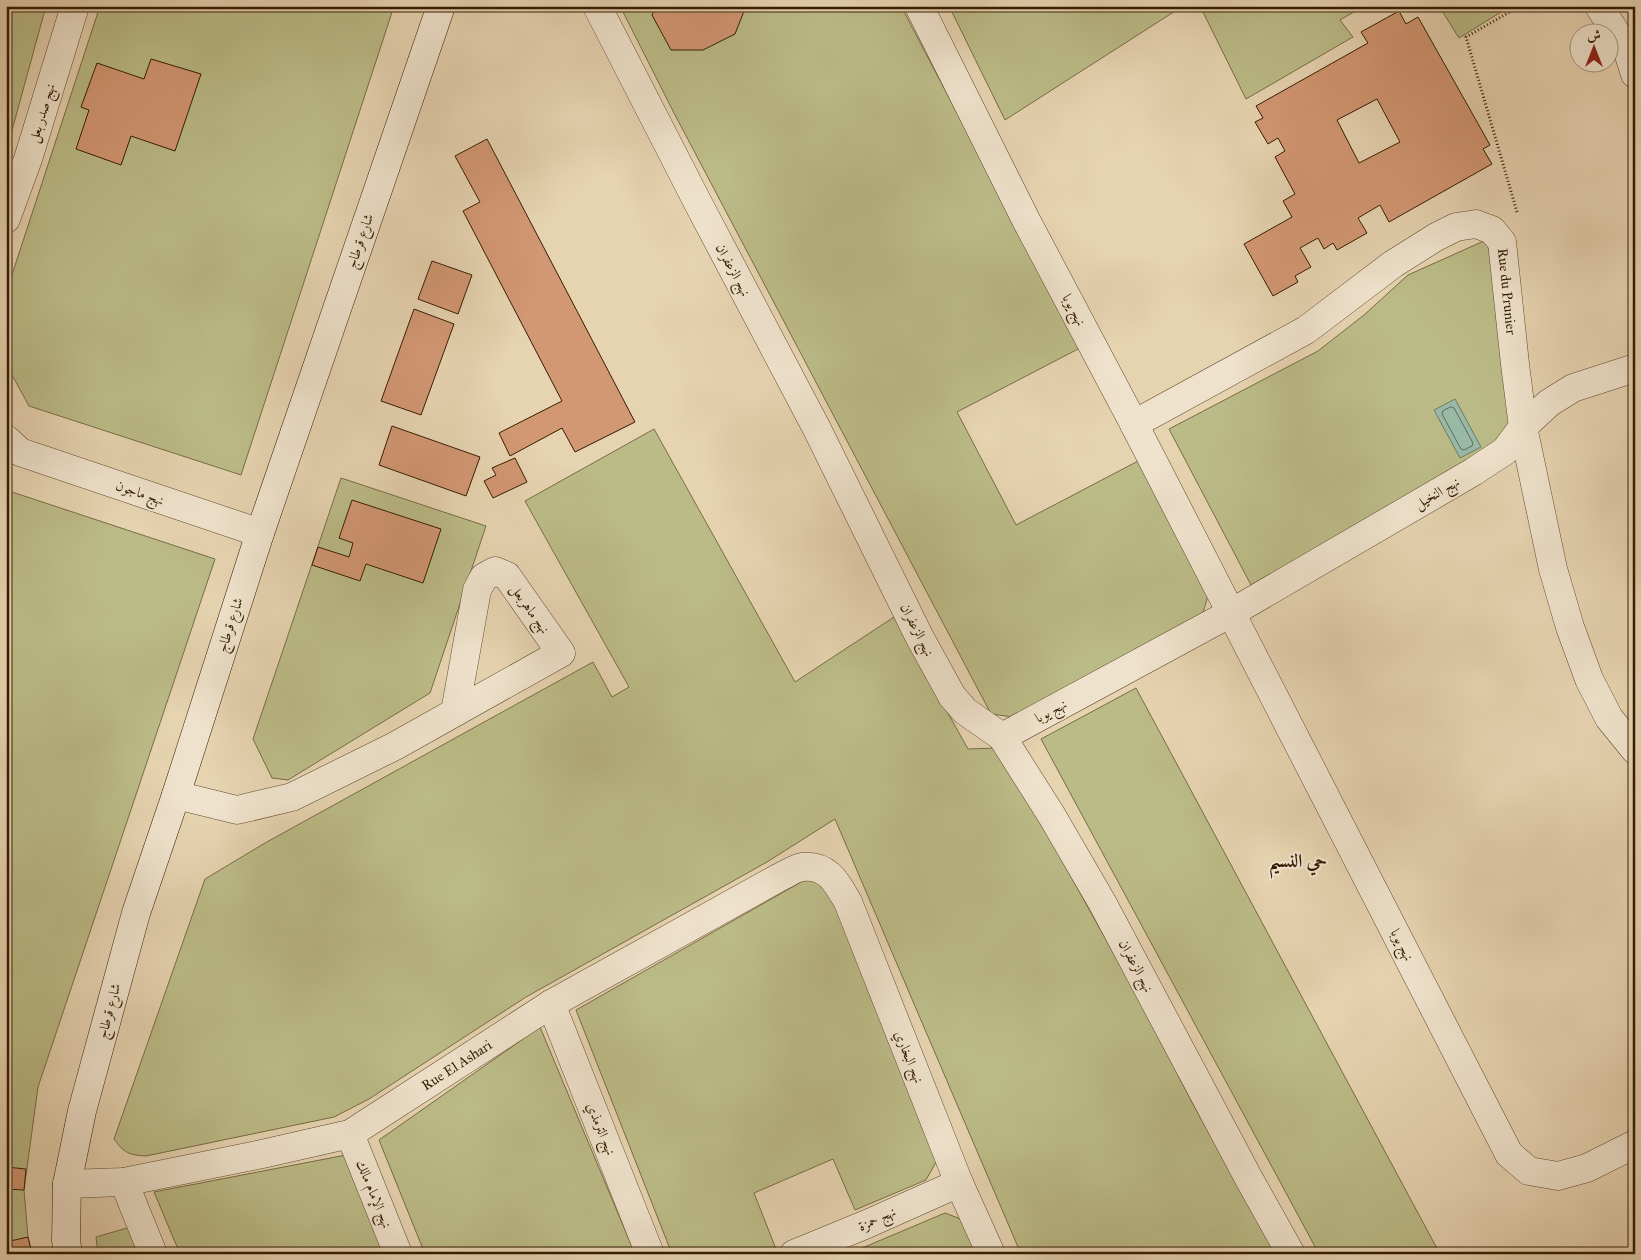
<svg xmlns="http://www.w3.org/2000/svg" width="1641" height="1260" viewBox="0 0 1641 1260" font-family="'IM FELL Great Primer',Amiri,serif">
	<rect width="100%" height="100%" fill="#e6d3b0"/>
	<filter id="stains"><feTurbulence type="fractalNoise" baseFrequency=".004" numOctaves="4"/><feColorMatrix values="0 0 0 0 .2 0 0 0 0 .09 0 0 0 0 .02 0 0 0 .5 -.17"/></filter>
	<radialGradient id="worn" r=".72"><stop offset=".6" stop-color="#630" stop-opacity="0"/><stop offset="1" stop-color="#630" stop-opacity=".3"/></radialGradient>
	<g fill="#bbbb87" stroke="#786c44">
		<path d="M6 6H46L8 145 6 146Z"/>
		<path d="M100 6H394L241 475 29 406 6 364V293Z"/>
		<path d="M620 6H901L1080 348 957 412 1016 525 1140 460 1209 592 1201 620 1013 717 991 714 674 113Z"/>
		<path d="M949 6H1183L1005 120Z"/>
		<path d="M1200 6H1364L1340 20 1353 37 1246 99Z"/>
		<path d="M1439 6H1511L1459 38Z"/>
		<path d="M1486 240 1503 297 1514 433 1360 529 1251 585 1169 429 1318 351 1364 315 1408 275Z"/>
		<path d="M654 429 795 682 894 617 968 749 996 748 1035 812 1135 992 1195 1108 1277 1254H1021L835 819 767 862 526 997 369 1099 334 1117 146 1156C129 1155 124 1153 114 1139L205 879 265 843 593 662 612 697 629 687 525 501Z"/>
		<path d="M341 478 486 526 430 693 288 780 272 778 253 739Z"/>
		<path d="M6 490 215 559 38 1087 24 1190 28 1237 32 1254H6Z"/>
		<path d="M1136 688 1440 1254H1319L1041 739Z"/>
		<path d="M810 877 828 890 940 1155 926 1180 855 1210 833 1159 754 1193 776 1249 764 1254H672L576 1010Z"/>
		<path d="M540 1027 635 1254H425L379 1140Z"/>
		<path d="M346 1155 389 1254H180L154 1192Z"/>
		<path d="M945 1213 966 1221 980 1254H848Z"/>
		<path d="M134 1226 145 1254H98L96 1237Z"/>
	</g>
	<path fill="#97b9a6" stroke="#707a64" d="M1455 399 1481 447 1460 458 1434 410Z"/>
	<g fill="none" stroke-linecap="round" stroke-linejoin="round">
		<path stroke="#666a54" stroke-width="1" d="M1451 407 1454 408 1473 443 1472 446 1464 450 1461 449 1442 414 1443 411Z"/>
	</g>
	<g fill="#d29773" stroke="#351c02" fill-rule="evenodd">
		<path d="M656 6H746L735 34 703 50H671L652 15Z"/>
		<path d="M1399 11 1406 24 1418 17 1490 145 1483 149 1492 164 1389 222 1380 205 1358 218 1367 233 1337 250 1333 243 1324 249 1318 238 1300 248 1311 267 1295 276 1298 282 1273 296 1244 244 1292 217 1283 201 1295 194 1275 157 1285 151 1278 138 1268 144 1255 122 1263 118 1256 106 1368 43 1361 32ZM1377 99 1400 142 1359 163 1337 120Z"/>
		<path d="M151 59 201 74 175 151 131 136 121 165 76 149 89 110 81 107 97 63 144 79Z"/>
		<path d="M487 139 635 422 575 452 562 428 510 456 499 433 562 401 463 211 480 202 455 156Z"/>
		<path d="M432 261 472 275 458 314 418 299Z"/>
		<path d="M414 309 454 324 421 415 381 401Z"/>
		<path d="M392 426 480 457 466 496 379 465Z"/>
		<path d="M515 458 527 482 493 498 484 481 496 475 492 468Z"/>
		<path d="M352 500 441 529 423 583 366 564 360 581 312 565 318 547 349 557 353 543 339 538Z"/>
		<path d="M6 1167 26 1169 24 1190 6 1189Z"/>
		<path d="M28 1237 32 1254H6V1242Z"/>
	</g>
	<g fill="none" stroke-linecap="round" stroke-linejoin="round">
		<defs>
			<g id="street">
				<path d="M597 6 699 205 817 429 919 636 952 696 965 711 1002 737 1052 816 1103 904 1248 1177 1291 1254"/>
				<path d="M919 6 1026 220 1134 424 1509 1154 1529 1171 1558 1176 1587 1168 1635 1144"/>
				<path d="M1599 6 1628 52 1635 74"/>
				<path d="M6 219 28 159 75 6"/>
				<path id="s1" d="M1134 424 1306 330 1393 264 1436 237 1456 227 1476 224 1492 230 1502 242 1515 364 1523 427 1553 569 1570 627 1589 679 1609 718 1635 750"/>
				<path d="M6 439 20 452 260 533"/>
				<path d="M1002 737 1231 613 1473 472 1505 451 1523 427 1549 403 1573 388 1635 368"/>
				<path d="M176 795 237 810 292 797 395 746 561 653 507 576 495 571 484 577 477 590 455 712"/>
				<path d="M551 1004 650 1254"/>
				<path d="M350 1134 398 1254"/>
				<path d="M124 1182 153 1254"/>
				<path id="s2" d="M67 1184 124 1182 262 1154 350 1134 551 1004 780 877C787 874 795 868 802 867 828 864 837 883 848 902L959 1183 991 1254"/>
				<path d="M794 1254 867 1224 959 1183"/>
			</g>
			<path id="secondary" d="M68 1254 66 1240 67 1184 82 1111 136 913 176 795 260 533 441 6"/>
		</defs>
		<use href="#street" stroke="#614a2e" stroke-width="29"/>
		<use href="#secondary" stroke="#351c02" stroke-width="29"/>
		<path stroke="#351c02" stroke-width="3" stroke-dasharray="1 2.5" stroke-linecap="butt" d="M1517 212 1466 37 1520 6"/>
		<use href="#street" stroke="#efe2cc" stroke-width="28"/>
		<use href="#secondary" stroke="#efe2cc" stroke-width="28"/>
	</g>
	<g text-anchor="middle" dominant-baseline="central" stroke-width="4" stroke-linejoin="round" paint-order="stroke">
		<g font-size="14" fill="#351c02" stroke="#efe2cc">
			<text transform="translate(42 113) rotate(-73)">نهج صدر بعل</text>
			<text transform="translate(360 241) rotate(-71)">شارع قرطاج</text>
			<text transform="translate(733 270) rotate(62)">نهج الزعفران</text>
			<text stroke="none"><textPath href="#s1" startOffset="481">Rue du Prunier</textPath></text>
			<text transform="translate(1074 310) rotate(62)">نهج يوبا</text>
			<text transform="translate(140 493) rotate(19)">نهج ماجون</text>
			<text transform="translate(1437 493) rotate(-30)">نهج النخيل</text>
			<text transform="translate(530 609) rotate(55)">نهج ماهربعل</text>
			<text transform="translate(230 625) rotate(-72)">شارع قرطاج</text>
			<text transform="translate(917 630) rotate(63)">نهج الزعفران</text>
			<text transform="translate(1051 711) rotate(-28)">نهج يوبا</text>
			<text transform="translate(1402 945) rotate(63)">نهج يوبا</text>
			<text transform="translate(1136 966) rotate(62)">نهج الزعفران</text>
			<text transform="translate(109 1011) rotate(-75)">شارع قرطاج</text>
			<text transform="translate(909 1057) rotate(68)">نهج البخاري</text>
			<text stroke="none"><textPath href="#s2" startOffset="415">Rue El Ashari</textPath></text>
			<text transform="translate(601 1129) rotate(68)">نهج الترمذي</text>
			<text transform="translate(374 1194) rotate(68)">نهج الإمام مالك</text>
			<text transform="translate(877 1219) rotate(-24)">نهج حمزة</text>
		</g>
		<g font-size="19" font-weight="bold" fill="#351c02" stroke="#efe2cc">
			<text x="1298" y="860">حي النسيم</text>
		</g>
	</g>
	<rect width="1641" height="1260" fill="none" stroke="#e6d3b0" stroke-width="25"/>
	<rect x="8" y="8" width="1626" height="1245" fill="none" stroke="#351c02" stroke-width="2.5"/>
	<rect x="12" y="12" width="1616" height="1235" fill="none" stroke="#351c02"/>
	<g transform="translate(1594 48)"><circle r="24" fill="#efe2cc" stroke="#a5937b"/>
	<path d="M0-4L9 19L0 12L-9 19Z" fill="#8f2418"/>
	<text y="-8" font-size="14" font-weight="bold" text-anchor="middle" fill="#351c02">ش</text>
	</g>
	<rect width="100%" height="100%" filter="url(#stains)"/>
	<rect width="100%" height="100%" fill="url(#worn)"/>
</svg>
